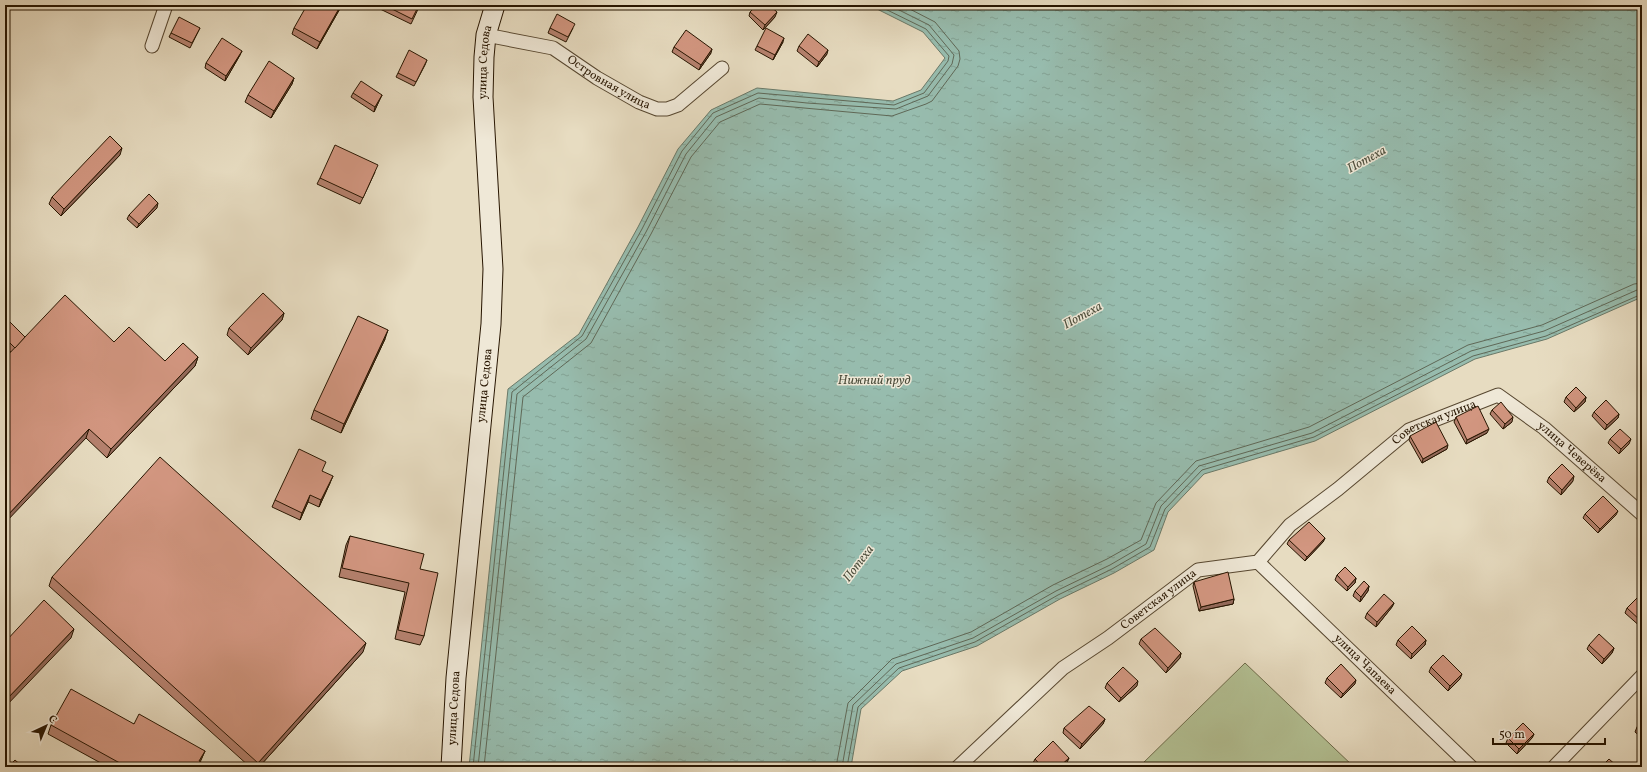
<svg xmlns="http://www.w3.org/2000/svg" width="1647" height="772" viewBox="0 0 1647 772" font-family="Vollkorn,serif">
	<defs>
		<pattern id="water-ripples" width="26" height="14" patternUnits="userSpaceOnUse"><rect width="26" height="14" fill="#97bcae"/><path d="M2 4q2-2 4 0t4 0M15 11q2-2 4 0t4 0" fill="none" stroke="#82a194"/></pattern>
	</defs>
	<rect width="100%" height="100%" fill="#e7dcc1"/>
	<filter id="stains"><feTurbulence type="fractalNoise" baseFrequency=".005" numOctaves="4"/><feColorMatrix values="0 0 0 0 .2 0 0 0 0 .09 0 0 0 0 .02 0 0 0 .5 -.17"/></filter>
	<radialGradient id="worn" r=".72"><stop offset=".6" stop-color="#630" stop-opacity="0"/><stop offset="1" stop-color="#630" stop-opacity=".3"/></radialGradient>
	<path fill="#b3c194" stroke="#6d6b4a" d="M1245 663 1354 767H1139Z"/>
	<path fill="url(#water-ripples)" stroke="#6a7968" d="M871 5H1642V297L1547 339 1475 359 1315 441 1204 474 1168 512 1154 550 1114 573 1060 599 977 646 902 671 861 709 851 767H469L508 389 579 334 638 227 678 149 711 110 757 88 893 101 921 90 945 58 923 32 873 7Z"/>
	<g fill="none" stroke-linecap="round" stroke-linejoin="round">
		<g stroke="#5f6857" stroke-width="1">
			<path d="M473 767 512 392 582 336 642 229 682 151 713 113 758 93 894 105 924 93 948 61 949 56 926 29 877 5"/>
			<path d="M478 767 517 394 586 339 646 232 686 154 716 117 759 98 807 103 896 109 928 96 952 64 954 55 929 25 889 5"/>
			<path d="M484 767 523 397 591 343 651 234 691 157 720 122 760 104 892 116 926 104 932 101 958 66 960 59 959 51 935 22 902 5"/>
			<path d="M836 767 848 703 892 659 971 632 1053 585 1107 559 1141 540 1156 503 1196 461 1309 427 1468 345 1542 325 1634 284 1642 283"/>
			<path d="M842 767 853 705 896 664 973 638 1056 591 1110 565 1146 544 1161 506 1199 466 1312 433 1471 351 1544 331 1637 290 1642 289"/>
			<path d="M847 767 858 707 899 668 975 642 1058 595 1112 569 1150 547 1165 509 1202 470 1314 437 1473 356 1546 336 1642 294"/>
		</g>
		<defs>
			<g id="minor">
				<path id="s1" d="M486 35 553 48 597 78 639 102 657 109H667L678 105 722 68"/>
				<path d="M152 46 166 5"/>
				<path id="s2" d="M1258 562 1471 767"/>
				<path id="s3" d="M958 767 1063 668 1108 638 1198 570 1258 562 1290 525 1338 489 1409 430 1498 395 1544 428 1642 514"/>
				<path d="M1554 767 1642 676"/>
			</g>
			<g id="secondary">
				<path id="s4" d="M451 767 456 678 491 324 493 269 483 97 484 57 486 35 495 5"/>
			</g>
		</defs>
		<use href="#minor" stroke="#574730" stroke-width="15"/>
		<use href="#secondary" stroke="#271500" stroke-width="21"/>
		<use href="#minor" stroke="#efe8d7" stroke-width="13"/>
		<use href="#secondary" stroke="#efe8d7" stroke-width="19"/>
	</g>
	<g fill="#b5816e" stroke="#271500">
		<path d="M342 5 317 49 292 34 294 28Z"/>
		<path d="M379 5H420L411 24 378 8Z"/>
		<path d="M750 12 775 17 763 30 749 16Z"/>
		<path d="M200 28 190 48 169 37 171 33Z"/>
		<path d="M550 28H573L566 42 548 33Z"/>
		<path d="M783 42 773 60 755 50 757 46Z"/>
		<path d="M799 46 827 54 817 67 797 51Z"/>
		<path d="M674 47 711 53 699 70 672 52Z"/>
		<path d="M240 55 225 81 205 68 206 63Z"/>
		<path d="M427 60 425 65 414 86 396 77 398 73Z"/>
		<path d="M294 78 292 84 271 118 245 102 248 95Z"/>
		<path d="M353 93 382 95 380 99 374 112 351 97Z"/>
		<path d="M120 155 61 216 49 204 52 197Z"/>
		<path d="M375 172 360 204 317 184 320 178Z"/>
		<path d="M157 208 137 228 127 219 129 215Z"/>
		<path d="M284 313 282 320 248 355 227 335 229 328Z"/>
		<path d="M5 317 25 337 114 342 165 361 198 357 195 366 107 458 86 438 11 352 5 347Z"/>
		<path d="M385 339 341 433 311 419 314 410Z"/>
		<path d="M1566 397H1586L1585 402 1574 412 1564 402Z"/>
		<path d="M1492 410 1512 422 1503 429 1490 414Z"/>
		<path d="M1594 412 1619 414 1618 418 1605 430 1592 416Z"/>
		<path d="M1456 417 1487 433 1466 444 1454 422Z"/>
		<path d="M1410 436 1447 449 1422 463 1409 440Z"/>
		<path d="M1610 439 1629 444 1619 454 1608 443Z"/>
		<path d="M322 471 330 483 319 507 308 502 300 520 272 507 275 500Z"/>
		<path d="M1549 477 1573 481 1561 495 1547 482Z"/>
		<path d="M1585 514 1616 515 1598 533 1583 518Z"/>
		<path d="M350 536 420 569 424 636 420 645 395 639 405 592 339 577 346 545Z"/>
		<path d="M1325 538 1323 542 1305 561 1287 544 1289 540Z"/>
		<path d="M1337 575 1356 578 1355 583 1347 591 1335 580Z"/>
		<path d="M52 577 363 652 259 767H250L49 586Z"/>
		<path d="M1194 582 1234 599 1233 604 1199 611 1193 586Z"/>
		<path d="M1369 586 1368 591 1360 602 1353 596 1355 591Z"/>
		<path d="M1642 602V628L1625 613 1627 608Z"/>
		<path d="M1394 603 1392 607 1376 627 1365 618 1367 613Z"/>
		<path d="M1141 639 1181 653 1180 658 1166 673 1139 644Z"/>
		<path d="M1398 640H1426L1425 645 1411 659 1396 645Z"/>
		<path d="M1589 645 1614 648 1612 653 1602 664 1587 649Z"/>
		<path d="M1431 667 1460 679 1448 691 1429 672Z"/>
		<path d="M1327 678 1355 684 1341 698 1325 683Z"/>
		<path d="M1107 683 1137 686 1119 702 1105 688Z"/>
		<path d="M1105 719 1103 724 1080 749 1063 733 1064 728Z"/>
		<path d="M1642 721V738L1635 732 1637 727Z"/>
		<path d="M134 724 205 751 200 762 210 767H108L48 734 51 725Z"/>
		<path d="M1534 734 1532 738 1517 754 1506 743 1508 738Z"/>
		<path d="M1069 758 1067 762 1063 767H1036L1033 763 1035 759Z"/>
	</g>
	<g fill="#93695a" stroke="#271500">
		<path d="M341 5H342L317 49 320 42Z"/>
		<path d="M777 12 775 17 763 30 765 25Z"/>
		<path d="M784 38 783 42 773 60 775 55Z"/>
		<path d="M712 49 711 53 699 70 701 65Z"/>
		<path d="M828 50 827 54 817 67 819 62Z"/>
		<path d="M242 51 240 55 225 81 226 76Z"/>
		<path d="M294 78 292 84 271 118 274 111Z"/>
		<path d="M382 95 380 99 374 112 375 107Z"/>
		<path d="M122 148 120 155 61 216 64 209Z"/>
		<path d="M158 203 157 208 137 228 139 224Z"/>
		<path d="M284 313 282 320 248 355 251 348Z"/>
		<path d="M388 330 385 339 341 433 344 424Z"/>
		<path d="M198 357 195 366 107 458 111 449Z"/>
		<path d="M1586 397 1585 402 1574 412 1576 408Z"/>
		<path d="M1619 414 1618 418 1605 430 1607 425Z"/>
		<path d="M1513 417 1512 422 1503 429 1505 424Z"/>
		<path d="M89 429 86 438 5 523V518Z"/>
		<path d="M1489 429 1487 433 1466 444 1467 440Z"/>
		<path d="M1631 439 1629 444 1619 454 1621 449Z"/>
		<path d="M1448 445 1447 449 1422 463 1423 459Z"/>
		<path d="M333 476 330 483 319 507 321 500Z"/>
		<path d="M1574 476 1573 481 1561 495 1562 490Z"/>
		<path d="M310 495 308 502 300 520 302 513Z"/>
		<path d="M1618 511 1616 515 1598 533 1600 529Z"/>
		<path d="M1325 538 1323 542 1305 561 1307 557Z"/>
		<path d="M1356 578 1355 583 1347 591 1348 587Z"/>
		<path d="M1369 586 1368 591 1360 602 1361 597Z"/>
		<path d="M1234 599 1233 604 1199 611 1201 607Z"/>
		<path d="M1394 603 1392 607 1376 627 1377 622Z"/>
		<path d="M74 629 71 638 5 707V701Z"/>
		<path d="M1426 640 1425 645 1411 659 1412 654Z"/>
		<path d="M366 643 363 652 259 767H257L258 763Z"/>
		<path d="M1614 648 1612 653 1602 664 1604 659Z"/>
		<path d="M1181 653 1180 658 1166 673 1168 668Z"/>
		<path d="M1462 674 1460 679 1448 691 1450 686Z"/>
		<path d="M1356 680 1355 684 1341 698 1343 694Z"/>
		<path d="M1138 681 1137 686 1119 702 1121 698Z"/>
		<path d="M1105 719 1103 724 1080 749 1082 744Z"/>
		<path d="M1534 734 1532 738 1517 754 1519 749Z"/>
		<path d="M205 751 201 760 197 767 199 761Z"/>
		<path d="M1069 758 1067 762 1063 767H1059Z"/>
	</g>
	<g fill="#d29680" stroke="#271500">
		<path d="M307 5H341L320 42 294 28Z"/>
		<path d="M384 5H419L412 19Z"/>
		<path d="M757 5H769L777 12 765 25 750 12Z"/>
		<path d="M557 14 575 24 568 37 550 28Z"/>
		<path d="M179 17 200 28 192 43 171 33Z"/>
		<path d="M766 28 784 38 775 55 757 46Z"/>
		<path d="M686 30 712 49 701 65 674 47Z"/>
		<path d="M808 34 828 50 819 62 799 46Z"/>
		<path d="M222 38 242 51 226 76 206 63Z"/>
		<path d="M409 50 427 60 416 82 398 73Z"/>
		<path d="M269 61 294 78 274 111 248 95Z"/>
		<path d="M361 81 382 95 375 107 353 93Z"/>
		<path d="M110 136 122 148 64 209 52 197Z"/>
		<path d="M335 145 378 165 363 198 320 178Z"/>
		<path d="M149 194 158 203 139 224 129 215Z"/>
		<path d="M263 293 284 313 251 348 229 328Z"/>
		<path d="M65 295 114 342 129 327 165 361 183 343 198 357 111 449 89 429 5 518V358Z"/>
		<path d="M358 316 388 330 344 424 314 410Z"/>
		<path d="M5 317 25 337 15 348 5 338Z"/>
		<path d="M1576 387 1586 397 1576 408 1566 397Z"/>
		<path d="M1606 400 1619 414 1607 425 1594 412Z"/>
		<path d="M1501 402 1513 417 1505 424 1492 410Z"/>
		<path d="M1478 406 1489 429 1467 440 1456 417Z"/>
		<path d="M1436 422 1448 445 1423 459 1410 436Z"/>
		<path d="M1620 429 1631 439 1621 449 1610 439Z"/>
		<path d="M299 449 326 462 322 471 333 476 321 500 310 495 302 513 275 500Z"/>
		<path d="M160 457 366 643 258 763 52 577Z"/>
		<path d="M1562 464 1574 476 1562 490 1549 477Z"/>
		<path d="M1603 496 1618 511 1600 529 1585 514Z"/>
		<path d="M1309 522 1325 538 1307 557 1289 540Z"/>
		<path d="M350 536 424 554 420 569 438 573 424 636 398 630 409 583 342 568Z"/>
		<path d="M1345 567 1356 578 1348 587 1337 575Z"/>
		<path d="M1228 572 1234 599 1201 607 1194 582Z"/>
		<path d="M1364 581 1369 586 1361 597 1355 591Z"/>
		<path d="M1384 594 1394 603 1377 622 1367 613Z"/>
		<path d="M1637 598 1642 602V622L1627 608Z"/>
		<path d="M44 600 74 629 5 701V642Z"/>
		<path d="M1412 626 1426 640 1412 654 1398 640Z"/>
		<path d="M1155 628 1181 653 1168 668 1141 639Z"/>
		<path d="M1599 634 1614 648 1604 659 1589 645Z"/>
		<path d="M1443 655 1462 674 1450 686 1431 667Z"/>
		<path d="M1341 664 1356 680 1343 694 1327 678Z"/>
		<path d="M1123 667 1138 681 1121 698 1107 683Z"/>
		<path d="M71 689 134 724 139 714 205 751 199 761 210 767H127L51 725Z"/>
		<path d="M1089 706 1105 719 1082 744 1064 728Z"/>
		<path d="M1642 721V732L1637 727Z"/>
		<path d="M1523 723 1534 734 1519 749 1508 738Z"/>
		<path d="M1053 741 1069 758 1059 767H1042L1035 759Z"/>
		<path d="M1609 759 1618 767H1601Z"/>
		<path d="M15 760 23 767H8Z"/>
	</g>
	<g text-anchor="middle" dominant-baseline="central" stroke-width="3" stroke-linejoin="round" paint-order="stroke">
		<g font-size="12" fill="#271500" stroke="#efe8d7">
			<text stroke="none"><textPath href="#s4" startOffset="707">улица Седова</textPath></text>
			<text stroke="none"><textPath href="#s1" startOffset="134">Островная улица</textPath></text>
			<text stroke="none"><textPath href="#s4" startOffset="383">улица Седова</textPath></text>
			<text stroke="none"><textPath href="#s3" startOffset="599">Советская улица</textPath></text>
			<text stroke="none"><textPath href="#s3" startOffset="762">улица Чеверёва</textPath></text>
			<text stroke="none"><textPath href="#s3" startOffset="262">Советская улица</textPath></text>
			<text stroke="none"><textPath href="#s2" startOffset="148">улица Чапаева</textPath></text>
			<text stroke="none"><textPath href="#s4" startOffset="59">улица Седова</textPath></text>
		</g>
		<g font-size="13" font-style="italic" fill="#4e4f3d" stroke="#efe8d7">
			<text transform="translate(1367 160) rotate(-29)">Потеха</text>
			<text transform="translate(1083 316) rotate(-29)">Потеха</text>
			<text x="874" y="381">Нижний пруд</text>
			<text transform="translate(859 564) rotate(-53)">Потеха</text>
		</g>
	</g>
	<rect width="1647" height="772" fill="none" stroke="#e7dcc1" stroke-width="20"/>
	<rect x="6" y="6" width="1635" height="760" fill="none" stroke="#271500" stroke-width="2"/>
	<rect x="10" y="10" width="1627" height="752" fill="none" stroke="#271500"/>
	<g transform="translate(46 726) rotate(44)" stroke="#efe8d7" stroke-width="3" paint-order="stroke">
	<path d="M0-3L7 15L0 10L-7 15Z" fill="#271500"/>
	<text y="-6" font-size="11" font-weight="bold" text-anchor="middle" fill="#271500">С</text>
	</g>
	<path d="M1493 738v6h112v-6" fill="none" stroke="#271500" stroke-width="2"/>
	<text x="1499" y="738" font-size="12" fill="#271500" stroke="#efe8d7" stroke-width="3" paint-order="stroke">50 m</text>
	<rect width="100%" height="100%" filter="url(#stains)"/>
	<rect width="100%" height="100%" fill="url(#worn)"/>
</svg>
